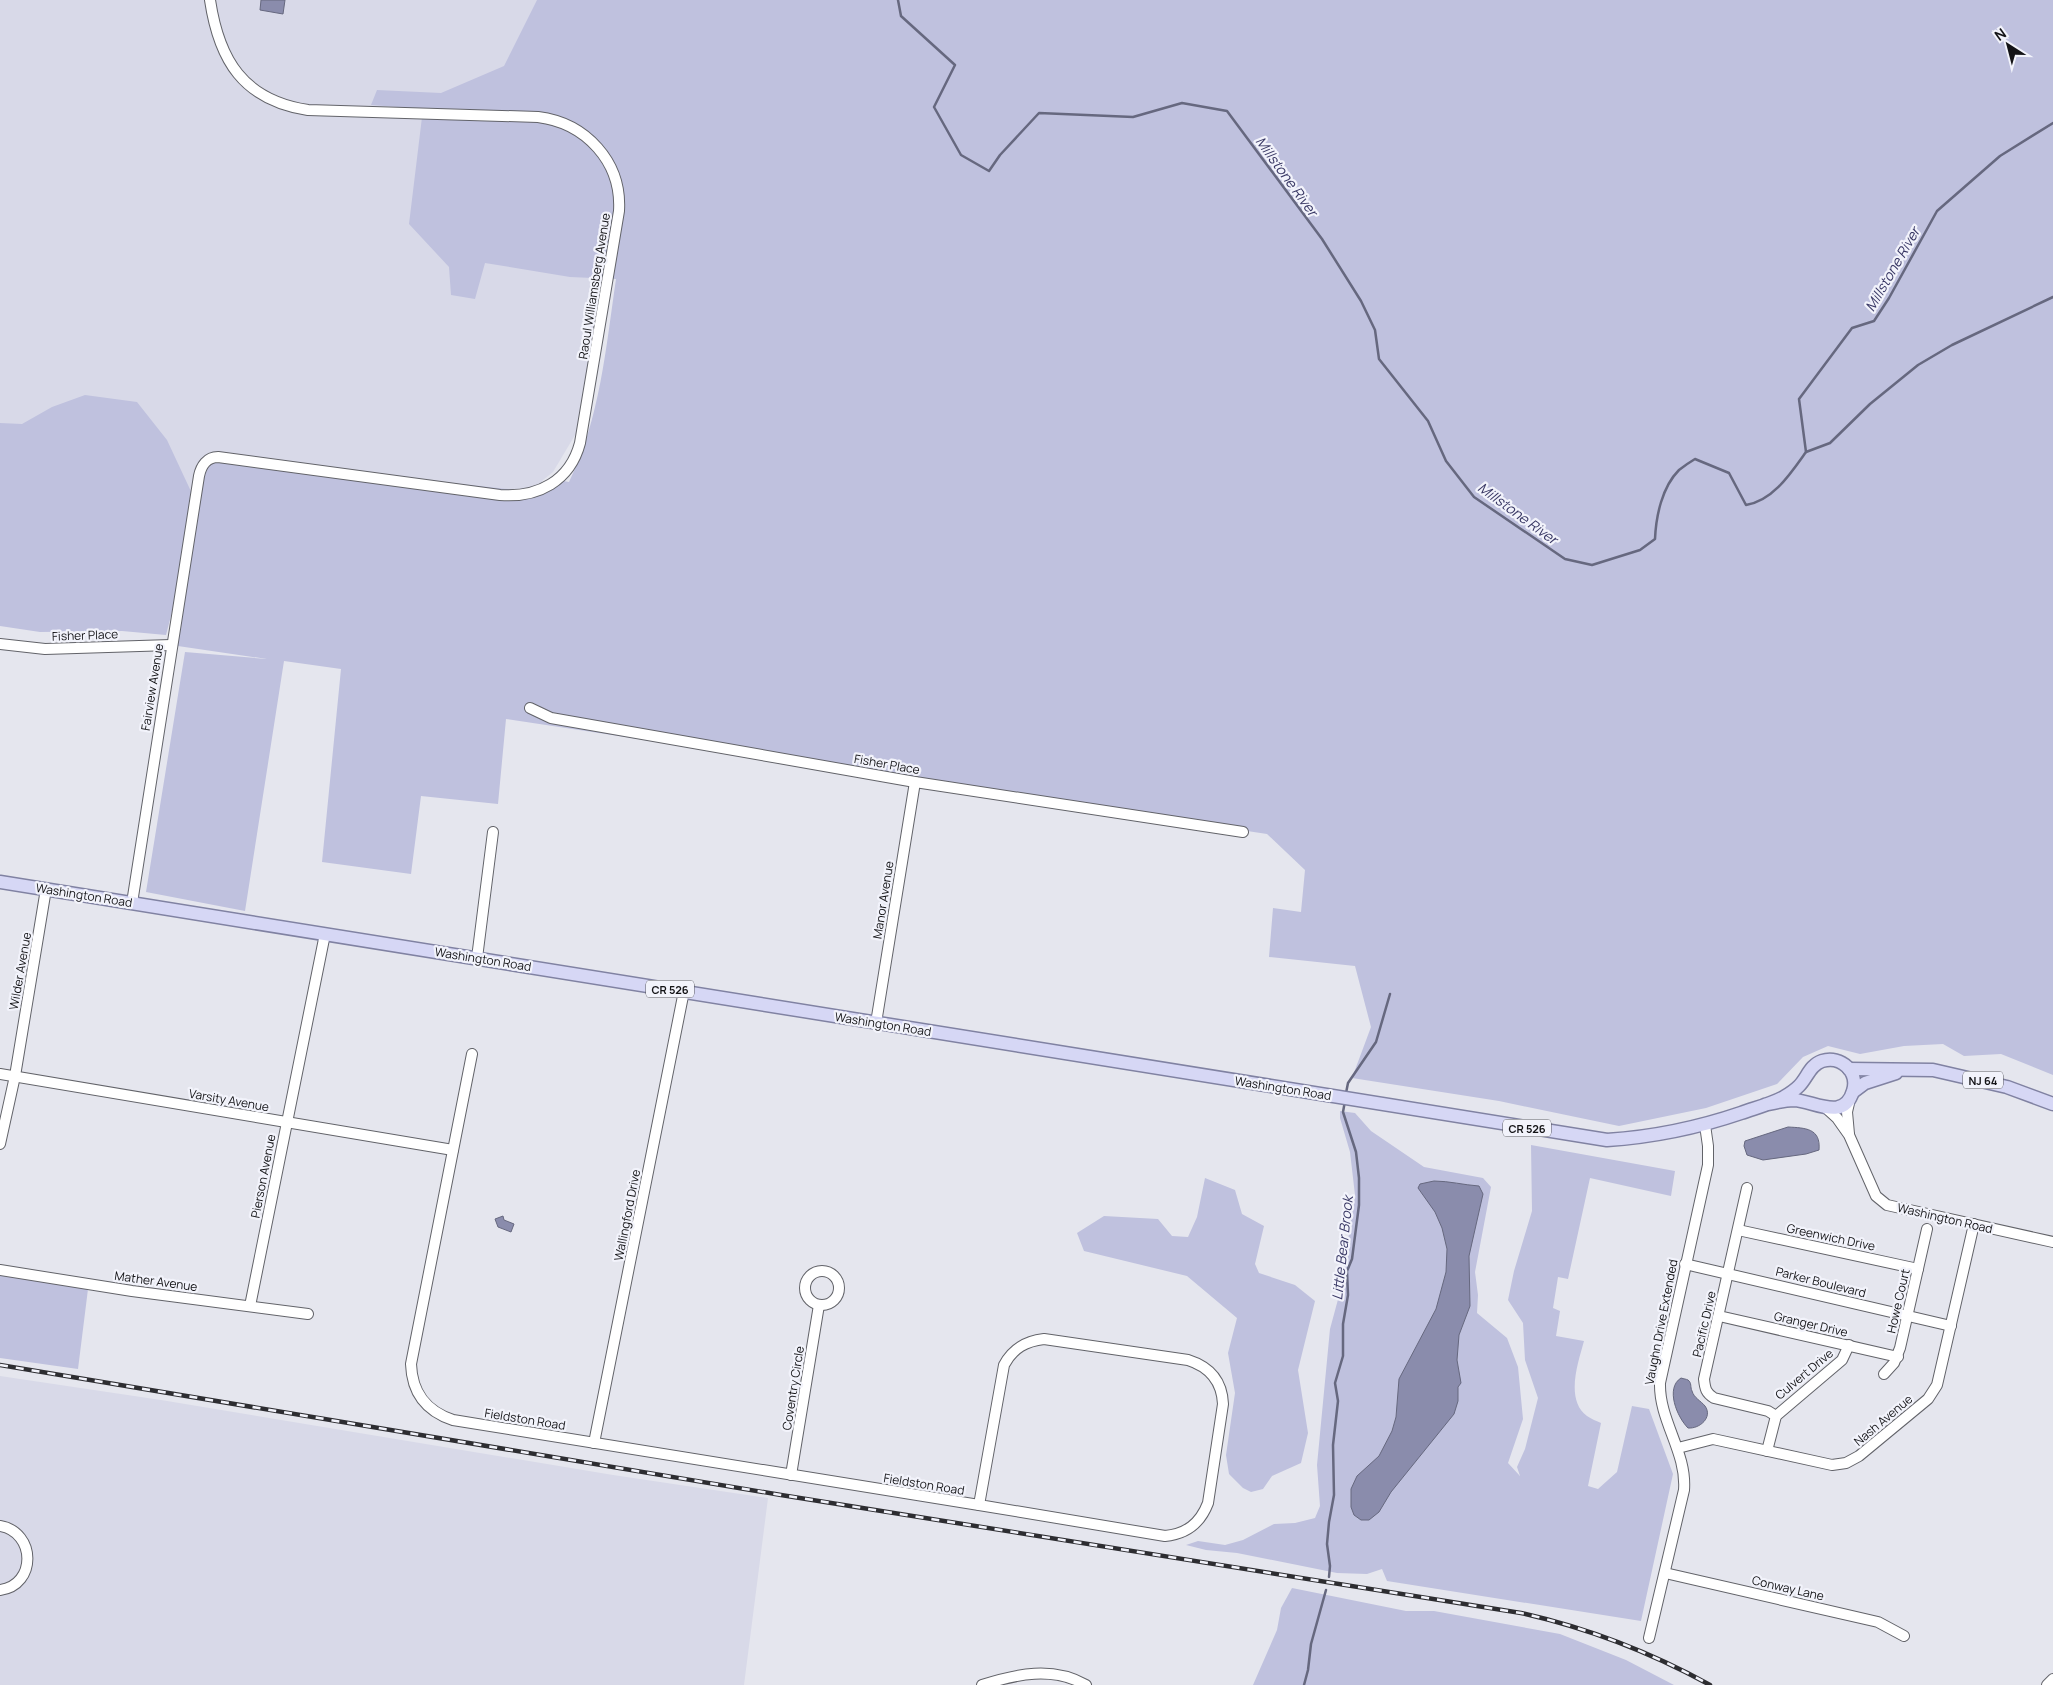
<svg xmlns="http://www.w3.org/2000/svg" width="2053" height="1685" viewBox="0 0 2053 1685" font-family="Manrope,sans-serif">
	<rect width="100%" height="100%" fill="#e5e6ee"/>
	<g fill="#d8d9e8">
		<path d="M0 0H703L621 156 578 430 553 472 543 480 536 492 275 464 194 500 0 546Z"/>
		<path d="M0 1376 161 1400 613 1475 768 1498 744 1685H0Z"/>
	</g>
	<g fill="#bfc1de">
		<path d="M537 0H2053V1075L2001 1054 1964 1056 1943 1044 1904 1046 1860 1054 1828 1046 1803 1057 1777 1084 1706 1108 1619 1126 1499 1101 1352 1078 1371 1027 1355 966 1269 957 1273 908 1301 912 1305 870 1267 834 506 719 498 804 421 796 411 874 322 862 341 669 284 661 245 911 146 892 185 652 267 659 171 645 182 573 166 635 122 631 40 632 0 626V423L22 424 52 407 85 395 137 402 167 440 195 500 208 460 275 464 536 492 558 480 569 482C600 419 606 347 616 279L570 277 485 263 475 299 451 295 449 267 409 224 423 109 371 105 377 90 441 93 504 66Z"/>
		<path d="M1340 1111 1355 1113 1371 1131 1424 1167 1483 1178 1491 1187 1475 1272 1478 1295 1477 1313 1507 1338 1518 1367 1523 1419 1508 1463 1520 1476 1517 1467 1525 1449 1538 1398 1525 1360 1523 1323 1508 1300 1514 1271 1532 1211 1531 1145 1675 1171 1671 1196 1590 1178 1568 1279 1558 1277 1553 1308 1560 1311 1556 1336 1584 1341C1578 1363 1565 1400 1587 1416 1591 1419 1597 1421 1601 1423L1588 1486 1598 1489 1617 1472 1632 1406 1649 1409 1673 1474 1641 1621 1387 1581 1382 1569 1367 1574 1337 1573 1237 1553 1206 1550 1186 1545 1198 1541 1225 1545 1243 1540 1274 1524 1295 1523 1315 1518 1320 1506 1317 1465 1330 1329 1340 1292 1355 1195 1350 1152 1340 1118Z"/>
		<path d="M1205 1178 1235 1190 1242 1214 1264 1226 1255 1264 1259 1273 1295 1285 1315 1301 1298 1370 1308 1433 1301 1463 1272 1476 1263 1489 1251 1492 1243 1488 1229 1474 1226 1455 1235 1393 1228 1353 1237 1318 1187 1276 1084 1251 1077 1233 1104 1216 1158 1219 1172 1236 1188 1237 1197 1217Z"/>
		<path d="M0 1275 88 1289 78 1369 0 1358Z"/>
		<path d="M1292 1588 1406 1611H1434L1560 1634 1626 1660 1674 1685H1253L1277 1630 1281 1608Z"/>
	</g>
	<g fill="#8a8cac" stroke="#66687f">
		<path d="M261 0H285L283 14 260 10Z"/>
		<path d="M1788 1127C1805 1128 1821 1128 1819 1150L1806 1154 1763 1160 1747 1155 1744 1146 1745 1141Z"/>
		<path d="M1434 1181C1449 1181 1464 1185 1479 1186L1483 1194 1469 1256 1470 1306 1459 1335 1457 1360 1461 1383 1458 1387V1401L1454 1414 1391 1492 1379 1512 1369 1520H1361L1354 1515 1351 1507V1489L1357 1476 1379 1456 1392 1431 1396 1417 1399 1379 1436 1309 1446 1272 1447 1249 1442 1228 1435 1212 1418 1188 1420 1184Z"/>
		<path d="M503 1216 504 1220 514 1224 511 1232 498 1227 495 1219Z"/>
		<path d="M1681 1378C1684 1379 1686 1379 1688 1380 1692 1383 1690 1387 1692 1391 1694 1398 1701 1401 1705 1406 1713 1417 1700 1429 1688 1428 1677 1417 1665 1388 1681 1378Z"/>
	</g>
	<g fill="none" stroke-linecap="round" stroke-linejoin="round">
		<g stroke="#66687f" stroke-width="2.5">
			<path d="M898 0 901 16 955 65 934 107 961 155 989 171 1000 155 1039 113 1133 117 1182 103 1227 111 1322 239 1361 301 1375 330 1379 359 1428 421 1446 461 1474 497 1565 559 1592 565 1640 550 1655 539C1656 516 1662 487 1679 470 1684 466 1690 462 1695 459L1729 473 1746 505C1773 501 1791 473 1806 452L1799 399 1852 328 1874 321 1889 298 1937 211 2000 156 2053 123"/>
			<path d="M1806 452 1830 443 1870 404 1918 365 1952 345 2053 297"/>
			<path d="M1346 1093 1348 1083 1376 1042 1390 994"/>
			<path d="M1329 1577 1330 1566 1327 1544 1329 1522 1334 1495 1333 1445 1338 1401 1335 1383 1343 1356V1324L1348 1295 1347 1271 1352 1259 1359 1205V1178L1356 1152 1343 1112 1345 1101"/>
			<path d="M1304 1685 1308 1670 1311 1644 1326 1590"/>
		</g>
		<defs>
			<g id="minor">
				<path d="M0 644 45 649 171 645"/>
				<path d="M530 708 551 718 915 782 1243 832"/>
				<path d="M132 903 199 476C201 466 207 457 218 457L500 495C538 498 570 481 580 443L619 211C622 162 586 123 538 117L308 110C243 100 219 60 210 0"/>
				<path d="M477 958 493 832"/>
				<path d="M876 1023 915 782"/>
				<path d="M472 1054 411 1364C412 1393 426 1411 453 1420L979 1505"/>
				<path d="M0 1074 453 1150"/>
				<path d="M1826 1108 1837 1118 1849 1135 1876 1196 1887 1205 2053 1242"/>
				<path d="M1849 1134 1847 1112 1850 1099"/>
				<path d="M0 1144 15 1076 46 889"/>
				<path d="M1747 1188 1704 1379C1705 1389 1706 1393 1714 1398L1768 1411 1776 1416"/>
				<path d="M1738 1230 1918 1269"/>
				<path d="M1685 1264 1951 1326"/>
				<path d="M0 1270 132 1291 308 1314"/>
				<circle cx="822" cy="1288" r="17"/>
				<path d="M250 1306 325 934"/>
				<path d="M1719 1316 1898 1357"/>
				<path d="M1044 1339 1188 1360C1210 1367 1222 1381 1223 1404L1208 1503C1200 1524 1186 1534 1165 1536L979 1505 1004 1365C1013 1348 1026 1341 1044 1339Z"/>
				<path d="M1884 1374 1894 1363 1900 1348 1927 1229"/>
				<path d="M594 1443 684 991"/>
				<path d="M1678 1448 1713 1439 1832 1465 1846 1463 1859 1456 1928 1399 1937 1385 1974 1224"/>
				<path d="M1767 1451 1776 1416 1842 1360 1849 1345"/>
				<path d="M791 1475 819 1305"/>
				<path d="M0 1526C36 1532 37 1585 0 1590"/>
				<path d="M1665 1573 1878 1622 1904 1636"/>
				<path d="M1649 1638 1684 1490C1687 1452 1659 1421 1660 1383L1708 1165V1146L1705 1125"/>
				<path d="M982 1685C1017 1674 1052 1666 1086 1685"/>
				<path d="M2047 1685 2053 1679"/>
			</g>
			<g id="major">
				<path d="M0 882 1607 1140C1653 1137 1697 1128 1741 1113 1755 1108 1771 1104 1784 1097 1789 1094 1795 1090 1799 1086 1807 1078 1810 1065 1822 1061 1841 1055 1859 1072 1853 1091 1844 1122 1814 1101 1794 1100 1784 1100 1773 1103 1764 1105"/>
				<path d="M1849 1069 1933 1070 2007 1087 2053 1104"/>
				<path d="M1853 1092 1865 1083 1896 1073"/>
			</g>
		</defs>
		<use href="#minor" stroke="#626369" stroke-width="12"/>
		<use href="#major" stroke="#8082a2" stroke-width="15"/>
		<use href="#minor" stroke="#fff" stroke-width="10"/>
		<use href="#major" stroke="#d6d7f5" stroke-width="12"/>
		<defs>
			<path id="rail" d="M0 1365 781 1495 1521 1613C1588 1628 1650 1652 1710 1685"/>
		</defs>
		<use href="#rail" stroke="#2d2d31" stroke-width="4.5"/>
		<use href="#rail" stroke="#f2f3fb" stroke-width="2.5" stroke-dasharray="8" stroke-linecap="butt"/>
	</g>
	<g text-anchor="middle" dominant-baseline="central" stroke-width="4.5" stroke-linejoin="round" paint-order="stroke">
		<g fill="#f2f3fb" stroke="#56565b" stroke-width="1">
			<rect x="646" y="980.5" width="48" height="17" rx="4"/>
			<rect x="1963" y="1071.5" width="40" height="17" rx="4"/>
			<rect x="1503" y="1119.5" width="48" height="17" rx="4"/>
		</g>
		<g font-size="11" font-weight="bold" fill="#131316">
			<text x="670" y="989">CR 526</text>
			<text x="1983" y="1080">NJ 64</text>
			<text x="1527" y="1128">CR 526</text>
		</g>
		<g font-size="12" fill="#131316" stroke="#f2f3fb">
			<text transform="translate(594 286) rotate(-81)">Raoul Williamsberg Avenue</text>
			<text transform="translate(85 635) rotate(-2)">Fisher Place</text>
			<text transform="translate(152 687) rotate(-81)">Fairview Avenue</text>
			<text transform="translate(887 764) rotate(10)">Fisher Place</text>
			<text transform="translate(84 895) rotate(9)">Washington Road</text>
			<text transform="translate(883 900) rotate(-81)">Manor Avenue</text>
			<text transform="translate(483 959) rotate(9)">Washington Road</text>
			<text transform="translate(20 971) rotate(-80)">Wilder Avenue</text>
			<text transform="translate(883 1024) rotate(9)">Washington Road</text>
			<text transform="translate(1283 1088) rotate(9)">Washington Road</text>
			<text transform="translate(229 1100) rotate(10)">Varsity Avenue</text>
			<text transform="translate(263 1176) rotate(-79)">Pierson Avenue</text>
			<text transform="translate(627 1215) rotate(-79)">Wallingford Drive</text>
			<text transform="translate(1945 1218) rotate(13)">Washington Road</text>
			<text transform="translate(1831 1237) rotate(12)">Greenwich Drive</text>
			<text transform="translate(156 1281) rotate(8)">Mather Avenue</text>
			<text transform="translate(1821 1282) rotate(14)">Parker Boulevard</text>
			<text transform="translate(1898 1301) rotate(-77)">Howe Court</text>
			<text transform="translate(1661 1322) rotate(-79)">Vaughn Drive Extended</text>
			<text transform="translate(1704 1324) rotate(-77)">Pacific Drive</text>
			<text transform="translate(1811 1324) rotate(13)">Granger Drive</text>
			<text transform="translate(1804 1374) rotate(-40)">Culvert Drive</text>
			<text transform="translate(793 1388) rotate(-81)">Coventry Circle</text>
			<text transform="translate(525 1419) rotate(9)">Fieldston Road</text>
			<text transform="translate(1883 1420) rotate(-40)">Nash Avenue</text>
			<text transform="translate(924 1484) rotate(9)">Fieldston Road</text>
			<text transform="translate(1788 1588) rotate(13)">Conway Lane</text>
		</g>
		<g font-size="14" font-style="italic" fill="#383764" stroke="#f2f3fb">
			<text transform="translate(1287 176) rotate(54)">Millstone River</text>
			<text transform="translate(1892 269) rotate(-60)">Millstone River</text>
			<text transform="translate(1518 513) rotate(36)">Millstone River</text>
			<text transform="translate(1342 1248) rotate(-84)">Little Bear Brook</text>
		</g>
	</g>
	<g transform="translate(2008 45) rotate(324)" stroke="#f2f3fb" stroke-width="4" paint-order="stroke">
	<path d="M0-4L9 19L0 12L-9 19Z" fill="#131316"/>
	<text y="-8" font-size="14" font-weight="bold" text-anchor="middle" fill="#131316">N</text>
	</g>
</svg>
